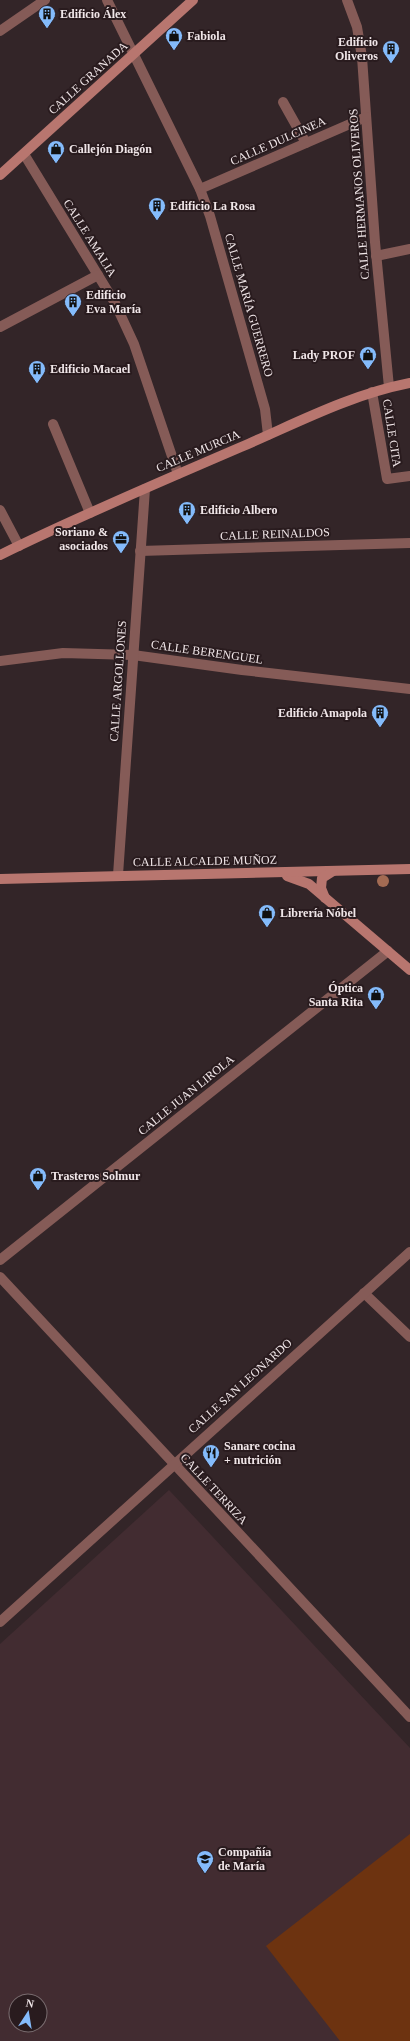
<svg xmlns="http://www.w3.org/2000/svg" width="410" height="2041" viewBox="0 0 410 2041" font-family="'Times New Roman',serif">
	<rect width="100%" height="100%" fill="#332528"/>
	<path fill="#422c31" fill-rule="evenodd" d="M169 1490 410 1748V2041H0V1644ZM16 2001H40V2025H16Z"/>
	<path fill="#6d3310" d="M410 1834V2041H340L266 1946Z"/>
	<g fill="none" stroke-linecap="round" stroke-linejoin="round">
		<g stroke="#855b57" stroke-width="10">
			<path d="M107 0 200 189 210 216 265 409 268 435"/>
			<path d="M347 0 357 27 362 57 375 242 389 387"/>
			<path d="M0 31 45 0"/>
			<path d="M283 102 306 143"/>
			<path d="M24 154 115 303 134 344 178 474"/>
			<path d="M200 189 366 117"/>
			<path d="M376 256 410 249"/>
			<path d="M0 327 98 275"/>
			<path d="M372 392 387 479 410 476"/>
			<path d="M53 424 90 513"/>
			<path d="M0 510 19 546"/>
			<path d="M140 551 410 543"/>
			<path d="M0 661 63 653 133 655 242 670 410 689"/>
			<path d="M118 875 145 489"/>
			<path d="M0 1260 388 951"/>
			<path d="M0 1277 410 1717"/>
			<path d="M364 1293 410 1337"/>
			<path d="M0 1622 410 1252"/>
		</g>
		<g stroke="#b8766f" stroke-width="10">
			<path d="M0 175 193 0"/>
			<path d="M0 555C79 516 160 482 241 447 297 423 349 395 410 383"/>
			<path d="M287 876 309 884 410 970"/>
			<path d="M0 879 410 869"/>
			<path d="M325 898 321 888 322 878 333 871"/>
		</g>
	</g>
	<circle fill="#a36b53" cx="383" cy="881" r="6"/>
	<defs>
		<symbol id="building-pin" viewBox="-11 -11 22 30"><path d="M0 17L-7.5 6A9.5 9.5 0 1 1 7.5 6Z" fill="#84bbfb" stroke="#291b1e"/><path d="M-4-6H4V6H1V3H-1V6H-4ZM-2.5-4.3h1.7v1.8h-1.7ZM.8-4.3h1.7v1.8H.8ZM-2.5-1h1.7V.8h-1.7ZM.8-1h1.7V.8H.8Z" fill="#111"/></symbol>
		<symbol id="shop-pin" viewBox="-11 -11 22 30"><path d="M0 17L-7.5 6A9.5 9.5 0 1 1 7.5 6Z" fill="#84bbfb" stroke="#291b1e"/><path d="M-5-2.5h2.3a2.7 3.5 0 0 1 5.4 0H5L5.5 6h-11ZM-1.5-2.5h3a1.5 2.3 0 0 0-3 0Z" fill="#111"/></symbol>
		<symbol id="office-pin" viewBox="-11 -11 22 30"><path d="M0 17L-7.5 6A9.5 9.5 0 1 1 7.5 6Z" fill="#84bbfb" stroke="#291b1e"/><path d="M-6-3h4V-5.5h4V-3h4V5H-6ZM-1-4.5V-3h2v-1.5ZM-6 0V1H6V0Z" fill="#111"/></symbol>
		<symbol id="restaurant-pin" viewBox="-11 -11 22 30"><path d="M0 17L-7.5 6A9.5 9.5 0 1 1 7.5 6Z" fill="#84bbfb" stroke="#291b1e"/><path d="M-5-6h1v4h1v-4h1v4h1v-4h1v5L-1.5 .5V6h-2V.5L-5-1ZM5-6V6H3V1.5H1.5Q1.5-4 5-6Z" fill="#111"/></symbol>
		<symbol id="school-pin" viewBox="-11 -11 22 30"><path d="M0 17L-7.5 6A9.5 9.5 0 1 1 7.5 6Z" fill="#84bbfb" stroke="#291b1e"/><path d="M0-5L7-2L0 1L-7-2ZM-4 1L0 2.5L4 1V4Q0 6-4 4Z" fill="#111"/></symbol>
	</defs>
	<g fill-rule="evenodd">
		<use href="#building-pin" x="37" y="4" width="20" height="27"/>
		<use href="#shop-pin" x="164" y="26" width="20" height="27"/>
		<use href="#building-pin" x="381" y="39" width="20" height="27"/>
		<use href="#shop-pin" x="46" y="139" width="20" height="27"/>
		<use href="#building-pin" x="147" y="196" width="20" height="27"/>
		<use href="#building-pin" x="63" y="292" width="20" height="27"/>
		<use href="#shop-pin" x="358" y="345" width="20" height="27"/>
		<use href="#building-pin" x="27" y="359" width="20" height="27"/>
		<use href="#building-pin" x="177" y="500" width="20" height="27"/>
		<use href="#office-pin" x="111" y="529" width="20" height="27"/>
		<use href="#building-pin" x="370" y="703" width="20" height="27"/>
		<use href="#shop-pin" x="257" y="903" width="20" height="27"/>
		<use href="#shop-pin" x="366" y="985" width="20" height="27"/>
		<use href="#shop-pin" x="28" y="1166" width="20" height="27"/>
		<use href="#restaurant-pin" x="201" y="1443" width="20" height="27"/>
		<use href="#school-pin" x="195" y="1849" width="20" height="27"/>
	</g>
	<g text-anchor="middle" dominant-baseline="central" stroke-width="4" stroke-linejoin="round" paint-order="stroke">
		<g font-size="12" font-weight="bold" fill="#f0e6e8" stroke="#291b1e" text-anchor="start">
			<text x="60" y="14">Edificio Álex</text>
			<text x="187" y="36">Fabiola</text>
			<text x="378" y="42" text-anchor="end">Edificio<tspan x="378" dy="14">Oliveros</tspan></text>
			<text x="69" y="149">Callejón Diagón</text>
			<text x="170" y="206">Edificio La Rosa</text>
			<text x="86" y="295">Edificio<tspan x="86" dy="14">Eva María</tspan></text>
			<text x="355" y="355" text-anchor="end">Lady PROF</text>
			<text x="50" y="369">Edificio Macael</text>
			<text x="200" y="510">Edificio Albero</text>
			<text x="108" y="532" text-anchor="end">Soriano &amp;<tspan x="108" dy="14">asociados</tspan></text>
			<text x="367" y="713" text-anchor="end">Edificio Amapola</text>
			<text x="280" y="913">Librería Nóbel</text>
			<text x="363" y="988" text-anchor="end">Óptica<tspan x="363" dy="14">Santa Rita</tspan></text>
			<text x="51" y="1176">Trasteros Solmur</text>
			<text x="224" y="1446">Sanare cocina<tspan x="224" dy="14">+ nutrición</tspan></text>
			<text x="218" y="1852">Compañía<tspan x="218" dy="14">de María</tspan></text>
		</g>
		<g font-size="12" fill="#f0e6e8" stroke="#291b1e">
			<text transform="translate(88 78) rotate(-42)">CALLE GRANADA</text>
			<text transform="translate(278 141) rotate(-24)">CALLE DULCINEA</text>
			<text transform="translate(359 194) rotate(-94)">CALLE HERMANOS OLIVEROS</text>
			<text transform="translate(90 238) rotate(58)">CALLE AMALIA</text>
			<text transform="translate(249 305) rotate(74)">CALLE MARÍA GUERRERO</text>
			<text transform="translate(392 433) rotate(81)">CALLE CITA</text>
			<text transform="translate(198 451) rotate(-23)">CALLE MURCIA</text>
			<text transform="translate(275 534) rotate(-2)">CALLE REINALDOS</text>
			<text transform="translate(207 652) rotate(8)">CALLE BERENGUEL</text>
			<text transform="translate(118 681) rotate(-86)">CALLE ARGOLLONES</text>
			<text transform="translate(205 861) rotate(-1)">CALLE ALCALDE MUÑOZ</text>
			<text transform="translate(186 1095) rotate(-39)">CALLE JUAN LIROLA</text>
			<text transform="translate(240 1386) rotate(-42)">CALLE SAN LEONARDO</text>
			<text transform="translate(214 1489) rotate(47)">CALLE TERRIZA</text>
		</g>
	</g>
	<g transform="translate(28 2013) rotate(12)"><circle r="19" fill="#291b1e" stroke="#796c6f"/>
	<path d="M0-3L7 15L0 10L-7 15Z" fill="#84bbfb"/>
	<text y="-6" font-size="11" font-weight="bold" text-anchor="middle" fill="#f0e6e8">N</text>
	</g>
</svg>
